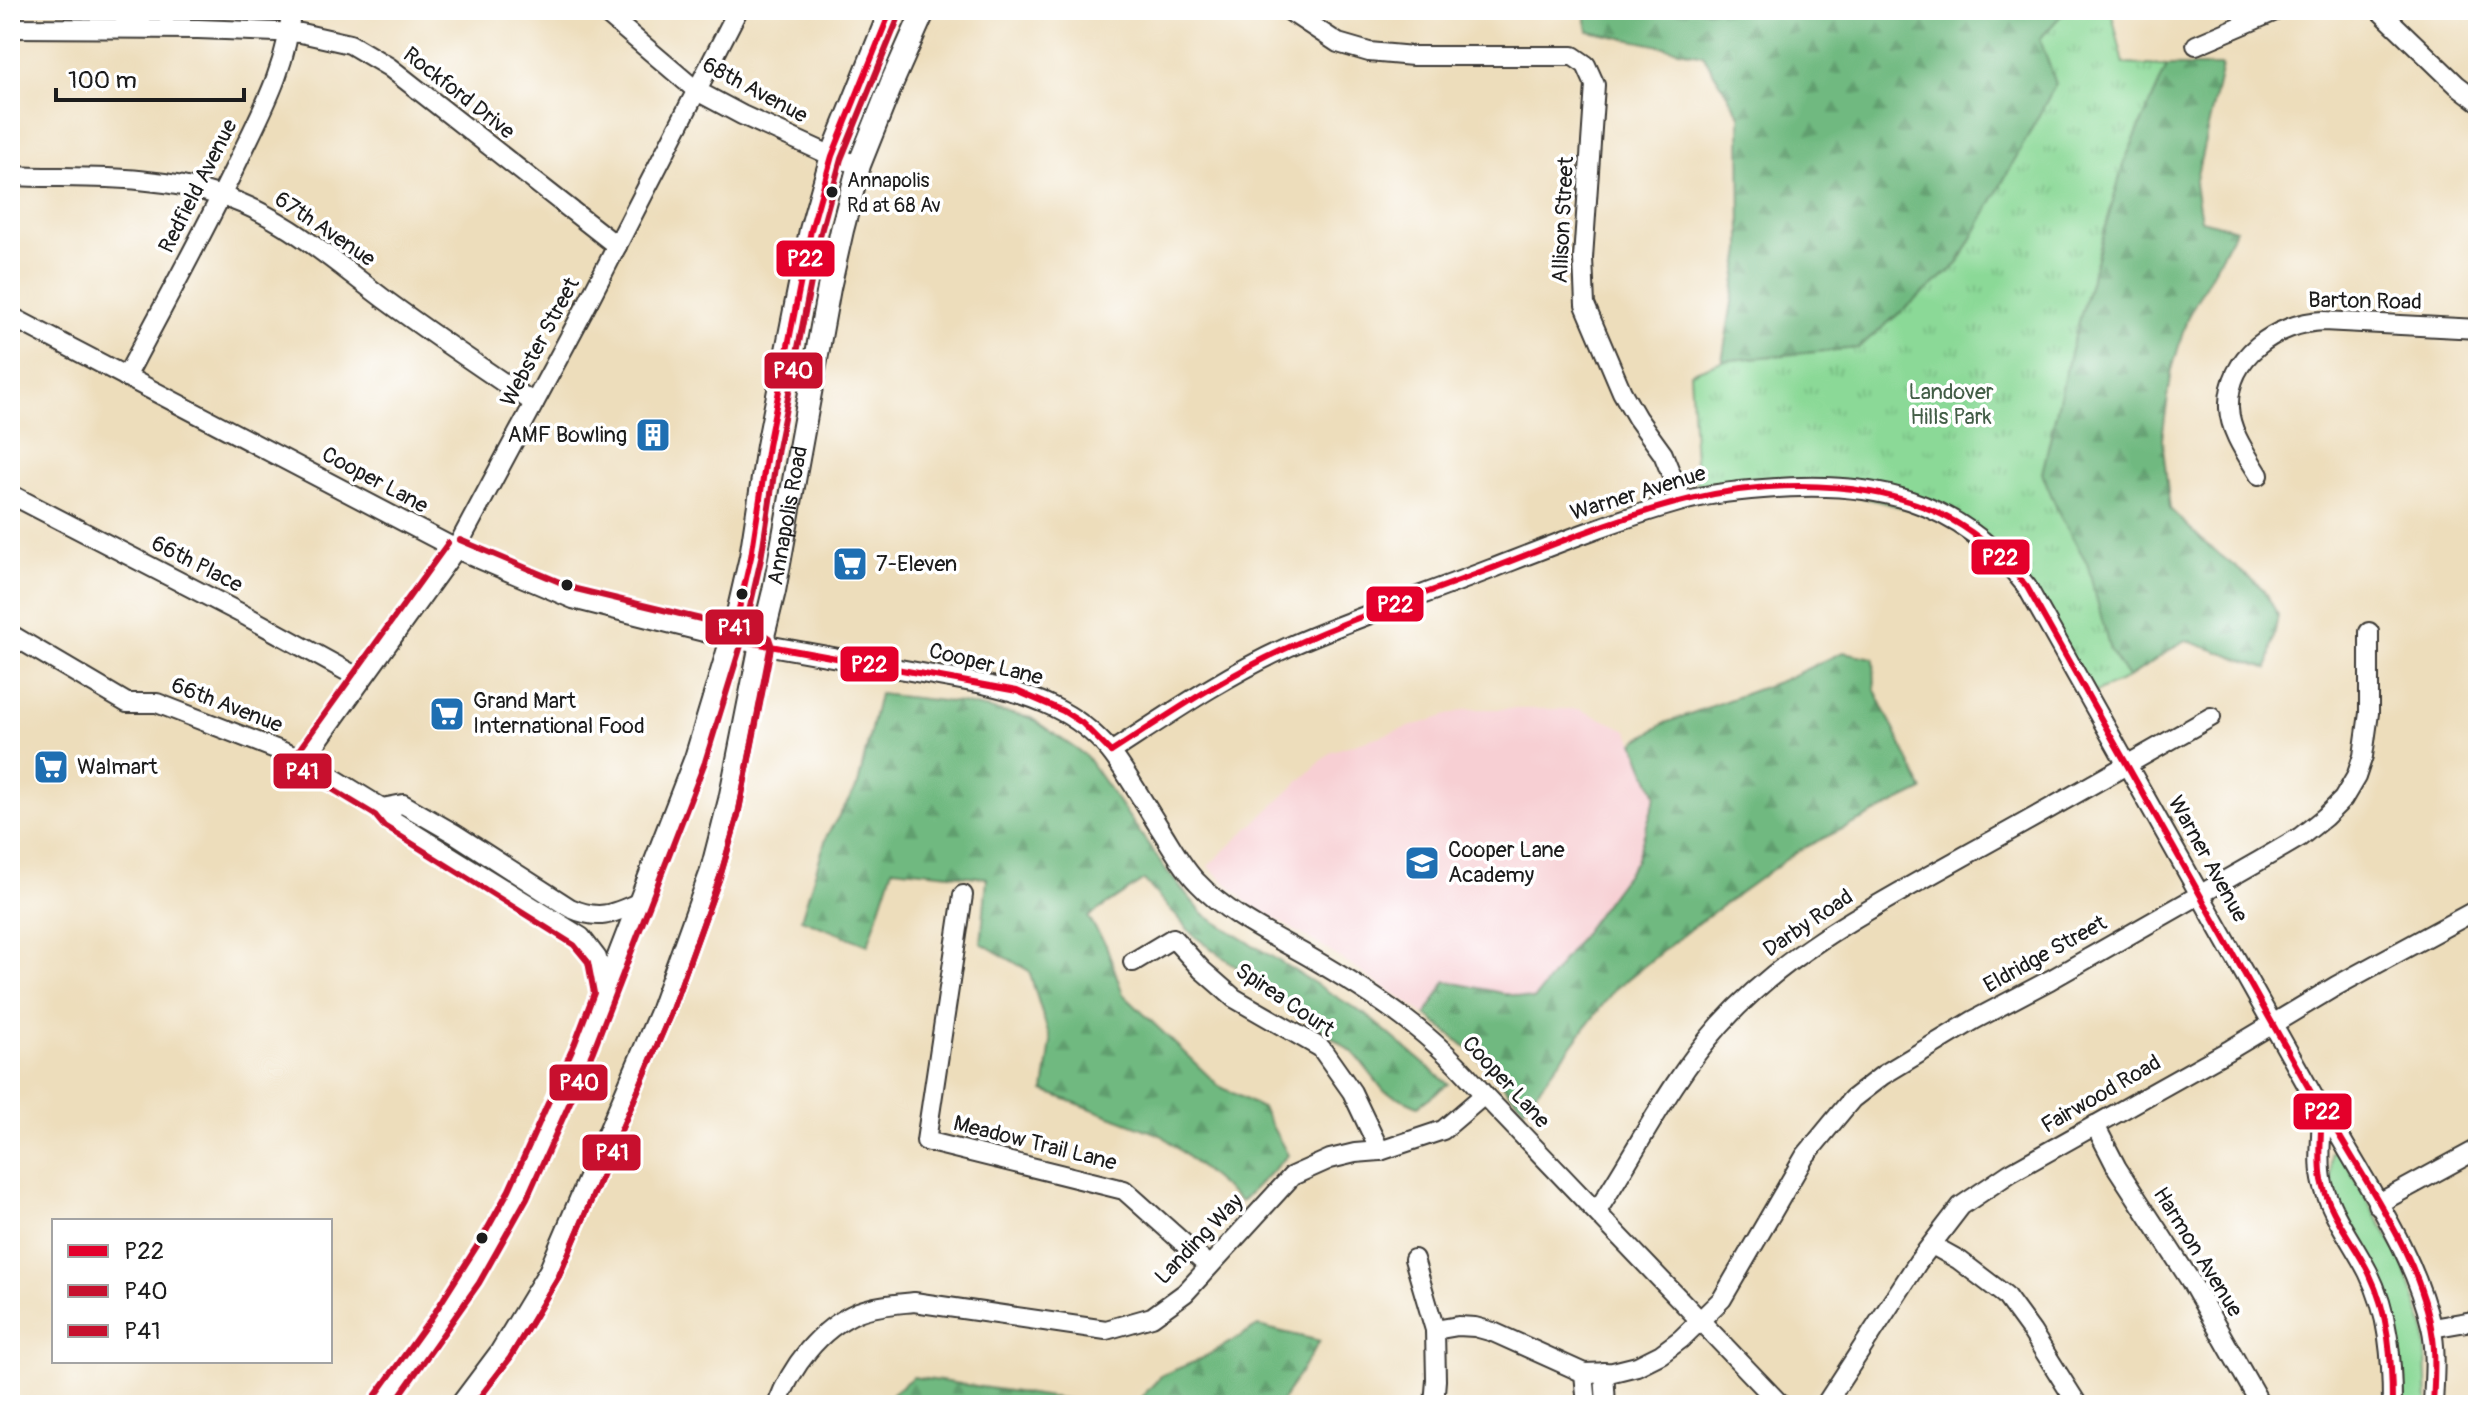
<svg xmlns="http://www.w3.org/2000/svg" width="2488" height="1415" viewBox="0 0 2488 1415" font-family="Pangolin,sans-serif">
	<defs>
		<pattern id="forest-firs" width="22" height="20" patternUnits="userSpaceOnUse" patternTransform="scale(2)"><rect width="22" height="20" fill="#70b980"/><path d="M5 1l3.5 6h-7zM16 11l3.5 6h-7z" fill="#609e6e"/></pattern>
		<pattern id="park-tufts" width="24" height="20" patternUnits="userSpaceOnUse" patternTransform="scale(2)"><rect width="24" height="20" fill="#8bd997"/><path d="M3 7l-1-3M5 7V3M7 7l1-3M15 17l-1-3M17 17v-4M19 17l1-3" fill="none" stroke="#77ba82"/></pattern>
	</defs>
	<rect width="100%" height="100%" fill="#fff"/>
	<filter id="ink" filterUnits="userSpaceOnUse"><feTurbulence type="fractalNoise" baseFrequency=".0125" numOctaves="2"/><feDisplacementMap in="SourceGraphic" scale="16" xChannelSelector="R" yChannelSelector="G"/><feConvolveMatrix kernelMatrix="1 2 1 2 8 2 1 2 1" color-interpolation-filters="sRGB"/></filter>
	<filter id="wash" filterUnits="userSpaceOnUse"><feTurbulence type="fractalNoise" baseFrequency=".006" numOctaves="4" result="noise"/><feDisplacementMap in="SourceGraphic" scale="32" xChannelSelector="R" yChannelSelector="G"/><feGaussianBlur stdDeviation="1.8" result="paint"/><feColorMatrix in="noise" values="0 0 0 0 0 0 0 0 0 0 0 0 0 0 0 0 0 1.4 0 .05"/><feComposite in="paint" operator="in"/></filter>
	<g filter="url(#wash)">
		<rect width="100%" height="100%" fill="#edddbb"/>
		<path fill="#f7cfd3" d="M1467 709H1579L1628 730 1656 795 1636 861 1534 1000 1446 981 1426 1015 1318 944 1249 904 1208 866 1332 751Z"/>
		<path fill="#8bd997" stroke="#547a5a" stroke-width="2" d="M2338 1149 2402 1261 2425 1329 2428 1405H2401V1359L2395 1321 2387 1293 2372 1261 2336 1196 2331 1175V1153Z"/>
		<g fill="url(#forest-firs)" stroke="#466a4e" stroke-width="2">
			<path d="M1584 10H2066L2040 39 2056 84 1958 264 1858 348 1722 361 1741 250 1740 115 1703 55 1588 31Z"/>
			<path d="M2167 66H2222L2195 184 2201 220 2236 229 2187 318 2172 370 2162 438 2170 509 2205 543 2262 588 2278 615 2268 669 2185 640 2128 678 2110 650 2099 611 2042 473 2070 353 2124 162Z"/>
			<path d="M1843 652 1874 658 1875 690 1923 790 1799 850 1694 926 1614 990 1524 1108 1474 1054 1426 1015 1446 981 1534 1000 1636 861 1656 795 1634 743 1665 723 1783 680Z"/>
			<path d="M879 694 961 703 1031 718 1086 756 1167 871 1203 914 1369 1017 1448 1084 1418 1106 1384 1091 1355 1054 1193 935 1144 880 1088 917 1106 945 1123 994 1219 1086 1262 1108 1288 1155 1241 1202 1163 1136 1044 1091 1051 1042 1029 971 981 943 987 878 893 868 868 945 801 919 827 835 858 785Z"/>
			<path d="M1258 1326 1320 1341 1279 1405H1134L1162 1375 1199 1360Z"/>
			<path d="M913 1377 1106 1405H888L892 1393Z"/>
		</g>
		<path fill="url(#park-tufts)" stroke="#547a5a" stroke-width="2" d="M2066 10H2111L2124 64 2167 66 2124 162 2070 353 2042 473 2060 516 2087 563 2110 650 2128 678 2089 695 2027 587 1959 522 1814 485 1697 498 1690 373 1722 361 1858 348 1958 264 2056 84 2040 39Z"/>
	</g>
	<g filter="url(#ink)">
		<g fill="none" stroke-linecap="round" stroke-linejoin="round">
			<defs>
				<g id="minor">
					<path d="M602 10 697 91 742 115 832 156 859 165"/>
					<path d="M1288 10 1338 43 1369 52 1413 56H1573L1586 65 1595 85 1583 258 1585 305 1622 392 1637 418 1663 454 1682 501"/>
					<path d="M2379 10 2457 85 2478 101"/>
					<path d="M10 28 198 29 301 33 350 44 389 67 617 246"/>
					<path d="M2196 45 2278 10"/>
					<path d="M10 176C81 179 152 173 221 196 283 215 333 261 384 299 433 335 483 369 534 403"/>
					<path d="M10 316 456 549 573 599 732 639 983 684C1032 695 1077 711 1110 751 1128 774 1143 802 1159 827 1171 845 1182 867 1197 882 1227 914 1271 935 1308 956 1375 995 1435 1034 1484 1095L1781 1405"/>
					<path d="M126 377C164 304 204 233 239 159 262 111 288 65 291 10"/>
					<path d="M2259 475C2247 455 2230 432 2229 408 2227 356 2277 323 2323 321L2478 329"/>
					<path d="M10 494 248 617 361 679"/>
					<path d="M10 634 127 703H157L304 760 382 808 389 818 581 937 597 958 604 994"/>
					<path d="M1111 752C1168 715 1226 675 1288 647 1354 618 1424 595 1491 569 1553 545 1615 520 1679 502 1707 494 1735 491 1763 489 1871 479 1958 497 2027 587L2321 1110 2332 1123C2368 1188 2414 1252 2431 1326 2437 1351 2434 1379 2433 1405"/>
					<path d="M304 760 456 549 584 310 738 10"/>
					<path d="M382 808 403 804 455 834 570 908C599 921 613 914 640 902"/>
					<path d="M963 895 926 1141 1124 1190 1208 1265"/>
					<path d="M1133 962 1173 938 1202 970 1234 998 1321 1048 1352 1092 1380 1151"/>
					<path d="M2321 1110C2323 1135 2317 1160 2323 1184 2332 1216 2353 1243 2368 1272 2389 1314 2392 1359 2392 1405"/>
					<path d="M2095 1125 2117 1168 2190 1280 2261 1405"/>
					<path d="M2377 1204 2478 1149"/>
					<path d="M1597 1211C1637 1150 1671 1080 1720 1025 1788 949 1881 903 1968 854 2050 809 2130 763 2211 717"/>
					<path d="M1932 1245 1959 1260 2005 1295 2032 1332 2078 1405"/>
					<path d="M1414 1259 1435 1330 1436 1380 1434 1405"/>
					<path d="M2432 1328 2478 1320"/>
					<path d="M1435 1330 1458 1326 1475 1327 1493 1332 1584 1373 1613 1372 1637 1366 1661 1354 1681 1339 1722 1299 1805 1156 1852 1099 1883 1075 1974 1020 2050 980 2259 861 2300 837 2325 817 2343 799 2356 777 2363 756 2369 713V632"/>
					<path d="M1604 1372 1606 1405"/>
					<path d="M1584 1373 1587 1405"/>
					<path d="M777 1405C791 1367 819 1329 858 1312 876 1305 896 1304 914 1302L1106 1330 1152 1317 1185 1293 1292 1176 1330 1159 1355 1153 1380 1151 1443 1130 1484 1095"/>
					<path d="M1825 1405 1918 1262 1961 1206 2010 1173 2231 1049 2336 986 2478 909"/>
				</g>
				<g id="major">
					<path d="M381 1405 470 1278 493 1240 518 1194 584 1047 696 758 732 639 751 557 768 446 811 230 832 156 891 10"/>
					<path id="s1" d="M462 1405 501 1353 550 1272 661 1012 711 874 730 800 761 644 774 591 829 288 842 230 859 165 893 80 924 10"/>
				</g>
			</defs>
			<use href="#minor" stroke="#3b3934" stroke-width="22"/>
			<use href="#major" stroke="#3b3934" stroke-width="26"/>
			<use href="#minor" stroke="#fff" stroke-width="18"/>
			<use href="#major" stroke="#fff" stroke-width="22"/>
			<defs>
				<g id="bus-1">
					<path d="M891 10 832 156 811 230 768 446 751 557 732 639 1017 691 1063 711 1082 723 1111 752"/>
					<path d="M1111 752C1162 719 1212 685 1266 658 1336 623 1412 599 1485 571 1553 545 1620 516 1691 499 1779 478 1895 478 1971 532 1993 547 2010 567 2027 587L2321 1110 2332 1123C2370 1190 2422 1260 2433 1338 2436 1360 2434 1383 2433 1405"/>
					<path d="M2321 1113C2322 1135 2318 1158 2322 1180 2329 1215 2354 1242 2369 1273 2389 1314 2392 1360 2392 1405"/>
				</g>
				<g id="bus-2">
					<path d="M393 1405 479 1283 527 1198 593 1051 705 762 742 642 761 559 778 448 821 232 841 159 900 14"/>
					<path d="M474 1405 510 1358 559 1276 670 1015 720 877 738 815 771 648"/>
				</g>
				<g id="bus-3">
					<path d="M460 540 576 589 763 634 769 638 771 644 738 815 720 877 670 1015 559 1276 510 1358 474 1405"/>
					<path d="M373 1399 432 1317 484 1235 509 1190 575 1043 594 993 588 962 574 945 384 826 375 815 299 769 295 763 296 754 448 543"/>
				</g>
			</defs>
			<use href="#bus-1" stroke="#fff" stroke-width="12"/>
			<use href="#bus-2" stroke="#fff" stroke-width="12"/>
			<use href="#bus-3" stroke="#fff" stroke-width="12"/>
			<use href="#bus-1" stroke="#e4002b" stroke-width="6"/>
			<use href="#bus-2" stroke="#c8102e" stroke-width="6"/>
			<use href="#bus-3" stroke="#c8102e" stroke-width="6"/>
		</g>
	</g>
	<defs>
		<symbol id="building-square" viewBox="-11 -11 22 22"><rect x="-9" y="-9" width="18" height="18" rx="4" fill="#1f6fb2" stroke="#fff"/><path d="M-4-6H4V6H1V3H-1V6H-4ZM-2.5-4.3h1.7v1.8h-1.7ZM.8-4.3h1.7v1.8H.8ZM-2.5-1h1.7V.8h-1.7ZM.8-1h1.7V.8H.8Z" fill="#fff"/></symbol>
		<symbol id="supermarket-square" viewBox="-11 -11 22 22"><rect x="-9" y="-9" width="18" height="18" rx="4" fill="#1f6fb2" stroke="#fff"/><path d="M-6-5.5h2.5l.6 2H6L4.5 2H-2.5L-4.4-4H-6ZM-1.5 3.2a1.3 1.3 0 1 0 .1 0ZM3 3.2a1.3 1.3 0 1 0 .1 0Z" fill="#fff"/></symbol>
		<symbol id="school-square" viewBox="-11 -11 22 22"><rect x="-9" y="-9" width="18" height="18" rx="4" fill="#1f6fb2" stroke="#fff"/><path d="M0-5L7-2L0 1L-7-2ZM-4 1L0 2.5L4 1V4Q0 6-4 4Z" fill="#fff"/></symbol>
	</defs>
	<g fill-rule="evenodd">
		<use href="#building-square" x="633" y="415" width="40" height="40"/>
		<use href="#supermarket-square" x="830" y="544" width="40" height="40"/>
		<use href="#supermarket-square" x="427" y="694" width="40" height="40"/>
		<use href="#supermarket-square" x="31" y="747" width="40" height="40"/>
		<use href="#school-square" x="1402" y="843" width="40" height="40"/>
	</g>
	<g fill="#1c1c1c" stroke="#fff" stroke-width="3">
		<circle cx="832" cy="192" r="7"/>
		<circle cx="567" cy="585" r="7"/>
		<circle cx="742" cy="594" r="7"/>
		<circle cx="482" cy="1238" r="7"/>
	</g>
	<g text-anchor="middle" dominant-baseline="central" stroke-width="7" stroke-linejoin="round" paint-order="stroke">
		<g font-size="20" fill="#1c1c1c" stroke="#fff" text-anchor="start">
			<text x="847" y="180">Annapolis<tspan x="847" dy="25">Rd at 68 Av</tspan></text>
		</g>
		<g font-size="22" fill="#1c1c1c" stroke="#fff">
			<text transform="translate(755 90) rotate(28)">68th Avenue</text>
			<text transform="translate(459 93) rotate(38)">Rockford Drive</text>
			<text transform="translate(198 186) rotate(-63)">Redfield Avenue</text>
			<text transform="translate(1563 220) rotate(-87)">Allison Street</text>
			<text transform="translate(325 229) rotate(34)">67th Avenue</text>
			<text transform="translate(2365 301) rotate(1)">Barton Road</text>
			<text transform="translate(540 342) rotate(-62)">Webster Street</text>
			<text transform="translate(375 480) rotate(28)">Cooper Lane</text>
			<text transform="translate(1638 493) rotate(-17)">Warner Avenue</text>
			<text stroke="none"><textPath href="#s1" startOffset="956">Annapolis Road</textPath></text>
			<text transform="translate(197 564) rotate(27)">66th Place</text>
			<text transform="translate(986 664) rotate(14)">Cooper Lane</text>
			<text transform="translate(227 705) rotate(21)">66th Avenue</text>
			<text transform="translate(2208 859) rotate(61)">Warner Avenue</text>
			<text transform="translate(1808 923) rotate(-34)">Darby Road</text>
			<text transform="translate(2045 954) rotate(-29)">Eldridge Street</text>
			<text transform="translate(1285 1000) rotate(34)">Spirea Court</text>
			<text transform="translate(1506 1082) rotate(47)">Cooper Lane</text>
			<text transform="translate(2101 1094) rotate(-30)">Fairwood Road</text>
			<text transform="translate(1035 1143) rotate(14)">Meadow Trail Lane</text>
			<text transform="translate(1199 1239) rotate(-46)">Landing Way</text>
			<text transform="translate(2198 1252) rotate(58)">Harmon Avenue</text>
		</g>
		<g font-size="22" fill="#435e47" stroke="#fff">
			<text x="1951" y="392">Landover<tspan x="1951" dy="25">Hills Park</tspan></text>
		</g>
		<g font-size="22" fill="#1c1c1c" stroke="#fff" text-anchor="start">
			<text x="627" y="435" text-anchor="end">AMF Bowling</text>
			<text x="876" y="564">7-Eleven</text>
			<text x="473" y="701">Grand Mart<tspan x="473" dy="25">International Food</tspan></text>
			<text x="77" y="767">Walmart</text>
			<text x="1448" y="850">Cooper Lane<tspan x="1448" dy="25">Academy</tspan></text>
		</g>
	</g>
	<g stroke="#fff" stroke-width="3">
		<rect x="775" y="239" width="61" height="39" rx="8" fill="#e4002b"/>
		<rect x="763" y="351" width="61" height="39" rx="8" fill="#c8102e"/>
		<rect x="1970" y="538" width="61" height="38" rx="8" fill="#e4002b"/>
		<rect x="1365" y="585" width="60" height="38" rx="8" fill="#e4002b"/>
		<rect x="704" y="608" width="61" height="38" rx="8" fill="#c8102e"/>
		<rect x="839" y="645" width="61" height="38" rx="8" fill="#e4002b"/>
		<rect x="272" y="752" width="61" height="38" rx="8" fill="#c8102e"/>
		<rect x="548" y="1063" width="61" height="39" rx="8" fill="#c8102e"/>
		<rect x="2292" y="1092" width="61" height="39" rx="8" fill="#e4002b"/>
		<rect x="581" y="1133" width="61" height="39" rx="8" fill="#c8102e"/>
	</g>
	<g font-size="22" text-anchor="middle" font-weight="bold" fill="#fff">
		<text x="805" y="266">P22</text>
		<text x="793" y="378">P40</text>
		<text x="2000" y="565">P22</text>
		<text x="1395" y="612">P22</text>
		<text x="734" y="635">P41</text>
		<text x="869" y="672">P22</text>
		<text x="302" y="779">P41</text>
		<text x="579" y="1090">P40</text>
		<text x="2322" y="1119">P22</text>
		<text x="612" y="1160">P41</text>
	</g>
	<rect width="2488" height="1415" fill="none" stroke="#fff" stroke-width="40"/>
	<rect x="52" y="1219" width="280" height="144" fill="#ffffff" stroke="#a4a4a4" stroke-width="2"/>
	<rect x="68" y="1245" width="40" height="12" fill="#e4002b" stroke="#a4a4a4" stroke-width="2"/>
	<text x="124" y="1259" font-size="24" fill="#1c1c1c">P22</text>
	<rect x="68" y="1285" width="40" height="12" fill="#c8102e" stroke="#a4a4a4" stroke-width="2"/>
	<text x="124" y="1299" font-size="24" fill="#1c1c1c">P40</text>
	<rect x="68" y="1325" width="40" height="12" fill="#c8102e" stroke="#a4a4a4" stroke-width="2"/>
	<text x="124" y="1339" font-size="24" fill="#1c1c1c">P41</text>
	<path d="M56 88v12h188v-12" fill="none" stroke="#1c1c1c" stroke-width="4"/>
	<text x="68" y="88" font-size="24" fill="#1c1c1c" stroke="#ffffff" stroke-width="6" paint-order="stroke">100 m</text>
</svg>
